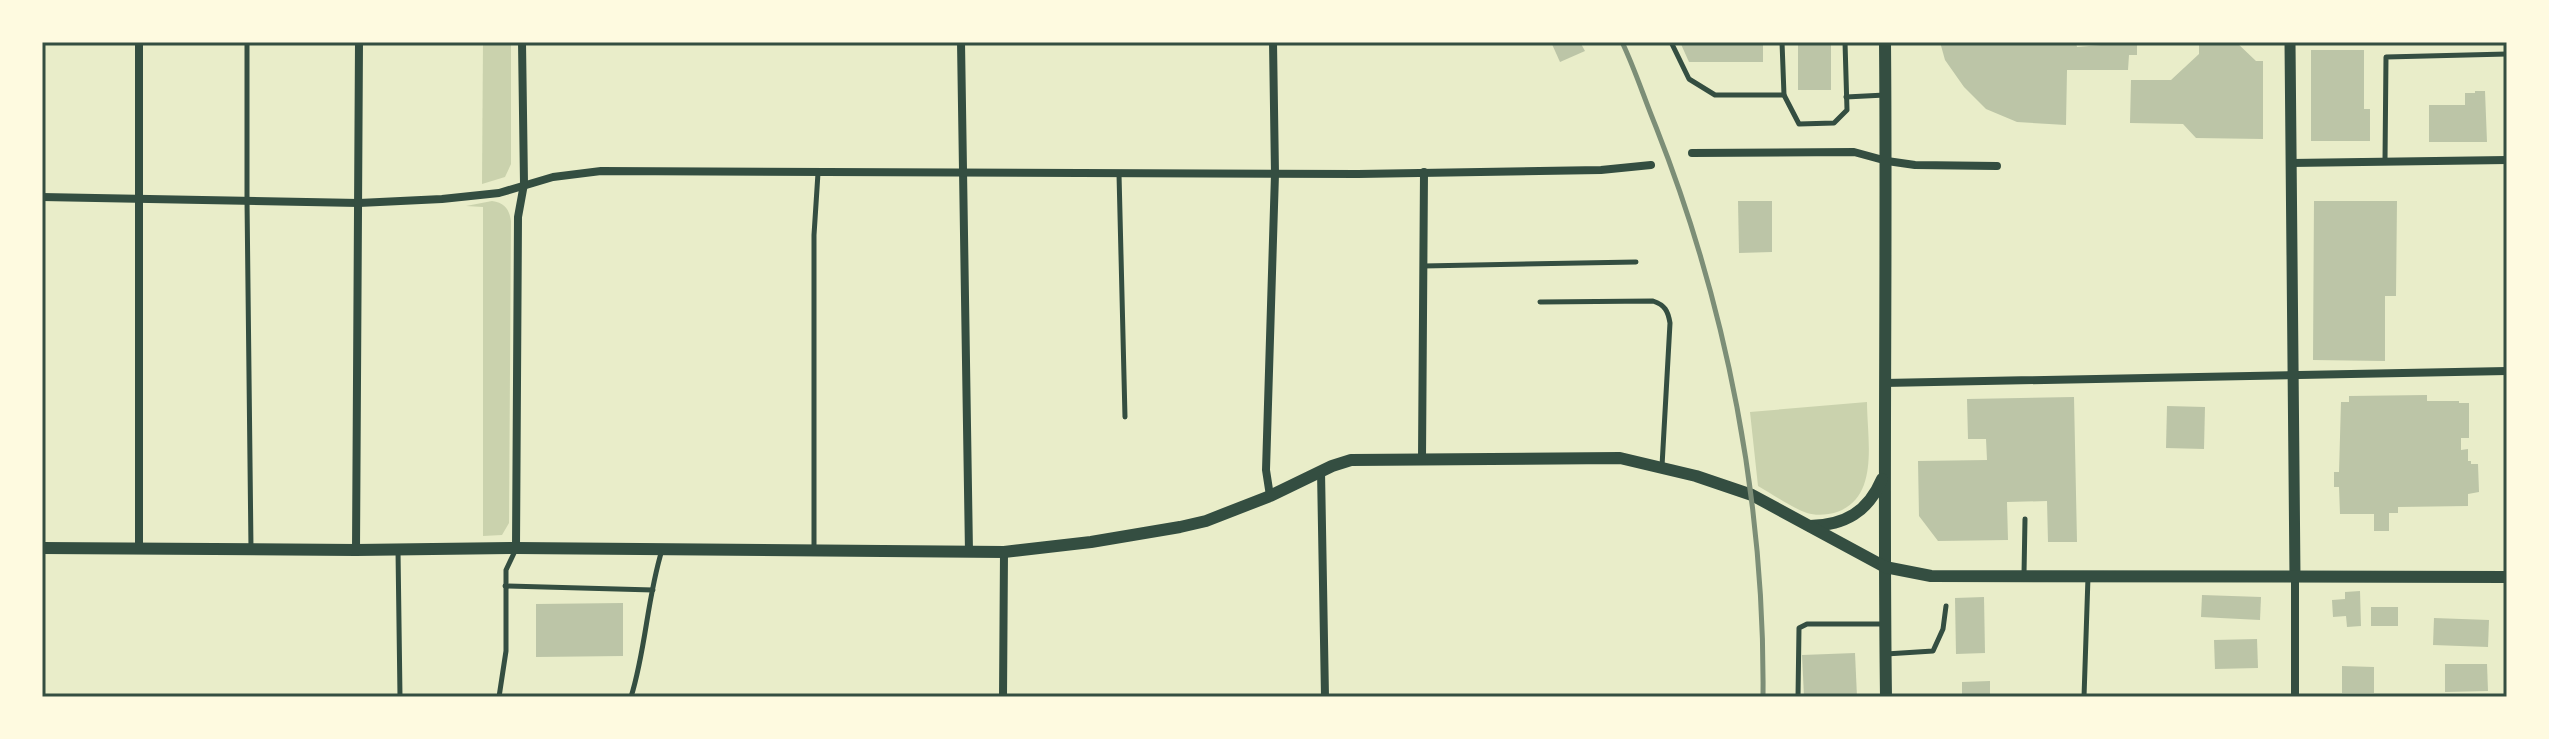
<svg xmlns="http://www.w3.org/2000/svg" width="2549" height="739" viewBox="0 0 2549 739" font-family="'Times New Roman',serif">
	<rect width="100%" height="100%" fill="#e9edc9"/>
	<g fill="#cad2ad">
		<path d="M483 42H511V164L505 177 482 184Z"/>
		<path d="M492 201C505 203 509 209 511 221L509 523 502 535 483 536V207L466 206Z"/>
		<path d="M1867 402C1867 439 1880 497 1837 512 1828 515 1816 516 1807 513 1790 507 1774 495 1758 486L1750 412Z"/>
	</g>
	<g fill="#bcc5a7">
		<path d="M1551 42H1580L1585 51 1560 62Z"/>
		<path d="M1680 42H1763V62H1689Z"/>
		<rect x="1798" y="42" width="33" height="48"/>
		<path d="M1940 42H2076L2077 47 2137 42V55H2129L2128 70H2067L2066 125 2017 122 1986 109 1964 87 1945 60Z"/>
		<path d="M2199 42H2236L2256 61H2263V139L2196 138 2183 124 2130 123 2131 80H2171L2199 54Z"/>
		<path d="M2311 50H2364V109H2370V141H2311Z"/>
		<path d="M2475 91H2485L2487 142H2429V105H2465V93H2475Z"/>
		<path d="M1738 201H1772V252L1739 253Z"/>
		<path d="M2314 201H2397L2396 296H2385V361L2313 360Z"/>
		<path d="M2427 395V401H2459V403H2469V438H2461V450L2468 449V461H2471V464H2478L2479 492 2468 494V506L2398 507V513H2389V531H2374V514H2340L2339 487H2334V472H2339L2341 402H2349V396Z"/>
		<path d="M2074 397 2077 542H2048L2047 501 2007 502 2008 540 1938 541 1919 516 1918 461 1987 460 1986 439H1968L1967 399Z"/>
		<path d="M2167 406 2205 407 2204 449 2166 448Z"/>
		<path d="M2360 591 2361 626 2347 627 2346 616 2333 617 2332 600 2345 599V592Z"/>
		<path d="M2202 595 2261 597 2260 620 2201 617Z"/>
		<path d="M1984 597 1985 653 1956 654 1955 598Z"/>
		<path d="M623 603V656L536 657V604Z"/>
		<rect x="2371" y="607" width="27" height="19"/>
		<path d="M2434 618 2489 620 2488 647 2433 645Z"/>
		<path d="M2257 639 2258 668 2215 669 2214 640Z"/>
		<path d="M1855 653 1857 697H1804L1802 655Z"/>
		<path d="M2445 664H2487L2488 691 2445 692Z"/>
		<path d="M2342 666 2374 667V693H2342Z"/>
		<path d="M1990 681V697H1962V682Z"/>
	</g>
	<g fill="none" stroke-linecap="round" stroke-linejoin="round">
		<g stroke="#344e41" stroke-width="5">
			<path d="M247 42V200L251 549"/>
			<path d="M1671 42 1689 79 1715 95H1784"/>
			<path d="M1782 42 1784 95 1799 124 1834 123 1847 110 1845 42"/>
			<path d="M1846 97 1885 95"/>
			<path d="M2385 160 2386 57 2507 54"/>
			<path d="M1119 174 1125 417"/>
			<path d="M1423 266 1636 262"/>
			<path d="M1540 302 1653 301C1665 305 1668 311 1670 323L1662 466"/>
			<path d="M398 550 400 697"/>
			<path d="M814 551V235L818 173"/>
			<path d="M2024 574 2025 519"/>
			<path d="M505 586 653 590"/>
			<path d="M1886 654 1933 651 1943 629 1946 606"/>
			<path d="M499 697 506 651V570L516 549"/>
			<path d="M631 697C646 649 647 598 662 550"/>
			<path d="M1798 697 1799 628 1807 624H1884"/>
			<path d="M2084 697 2088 577"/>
		</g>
		<g stroke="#344e41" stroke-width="8">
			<path d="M139 42V549"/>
			<path d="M961 42 969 553"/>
			<path d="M1692 153 1854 152 1887 161 1915 165 1997 166"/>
			<path d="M2291 163 2507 160"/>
			<path d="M42 197 359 203 442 199 499 193 553 177 601 171 1358 174 1601 170 1651 165"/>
			<path d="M1884 383 2507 371"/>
			<path d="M1422 459 1424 172"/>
			<path d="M1321 471 1325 697"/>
			<path d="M1270 496 1266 470 1275 174 1273 42"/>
			<path d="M516 548 518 217 524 184 522 42"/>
			<path d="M356 550 359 42"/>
			<path d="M2295 577V697"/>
			<path d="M1003 697 1004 552"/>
		</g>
		<path stroke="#344e41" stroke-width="11" d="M2290 42 2295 577"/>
		<g stroke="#344e41" stroke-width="12">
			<path d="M1885 42C1887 260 1883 479 1886 697"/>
			<path d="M1810 526C1845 525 1868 512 1882 479"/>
			<path d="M42 548 356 550 516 548 1004 552 1091 542 1180 527 1206 521 1270 496 1332 466 1351 460 1620 458 1696 476 1752 495 1885 567 1931 576 2507 577"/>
		</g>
		<path stroke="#7c8e77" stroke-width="5" d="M1622 42C1635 69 1644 98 1656 127 1727 307 1765 503 1763 697"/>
	</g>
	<rect width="2549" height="739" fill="none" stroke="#fefae0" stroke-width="88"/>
	<rect x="44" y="44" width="2461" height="651" fill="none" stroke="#344e41" stroke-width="3"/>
</svg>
